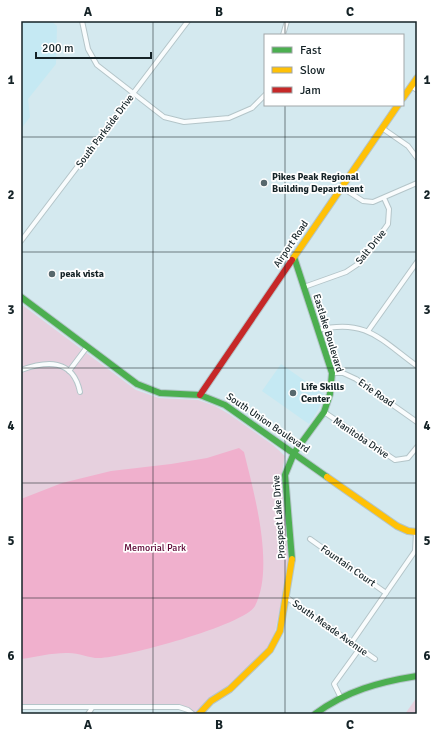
<svg xmlns="http://www.w3.org/2000/svg" width="438" height="735" viewBox="0 0 438 735" font-family="Signika,sans-serif">
	<rect width="100%" height="100%" fill="#d4e9ef"/>
	<g fill="#c5e9f3">
		<path d="M21 21H51L57 26 56 64 28 99 30 117 21 129Z"/>
		<path d="M281 364 325 395 317 412 309 424 262 391Z"/>
	</g>
	<g fill="#e6d0de">
		<path d="M21 304 136 390 159 398 198 400 215 406 229 414 273 445 285 456 281 478 290 542V558L274 637 264 654 228 688 209 700 195 712 181 705 21 704Z"/>
		<path d="M417 697V714H405Z"/>
	</g>
	<path fill="#f0b0cd" d="M239 448 244 452C254 493 275 567 255 606 245 625 123 658 99 658 88 658 77 652 66 653 51 653 36 657 21 659V499L62 483 111 471 171 464 207 458Z"/>
	<g fill="none" stroke-linecap="round" stroke-linejoin="round">
		<defs>
			<g id="street">
				<path d="M82 21 88 49 97 65 164 117 184 122 229 118 252 108 265 95"/>
				<path d="M283 35 287 21"/>
				<path d="M411 86 417 90"/>
				<path d="M382 128 408 146 417 158"/>
				<path d="M341 187 363 201 373 202 417 183"/>
				<path d="M21 241 188 21"/>
				<path d="M304 287 346 272 361 262 388 224 389 209 384 198"/>
				<path d="M318 330C366 318 381 340 417 366"/>
				<path d="M368 331 417 262"/>
				<path d="M21 370C46 361 73 358 80 392"/>
				<path d="M69 371 87 347"/>
				<path d="M332 373H343L356 379 417 422"/>
				<path d="M324 412 395 460 408 458 417 447"/>
				<path d="M310 539 386 593"/>
				<path d="M286 597 375 659"/>
				<path d="M352 642 415 551 416 532"/>
				<path d="M340 696 334 684 360 648"/>
				<path d="M21 707H179L188 710 193 714"/>
				<path d="M88 714 92 708"/>
			</g>
			<g id="fast">
				<path d="M21 297 137 384 160 393 200 395 225 405 327 477"/>
				<path d="M292 559 285 475 294 453 324 412 330 394 332 373 294 257"/>
				<path d="M315 714C346 691 379 682 417 676"/>
			</g>
			<g id="slow">
				<path d="M403 98 417 78"/>
				<path d="M292 260 398 105"/>
				<path d="M327 477 397 526 408 531 417 532"/>
				<path d="M199 714 211 701 230 689 270 650 280 631 292 559"/>
			</g>
			<path id="jam" d="M200 395 292 260"/>
		</defs>
		<use href="#street" stroke="#b4c5c9" stroke-width="6"/>
		<use href="#fast" stroke="#b4c5c9" stroke-width="8"/>
		<use href="#slow" stroke="#b4c5c9" stroke-width="8"/>
		<use href="#jam" stroke="#b4c5c9" stroke-width="8"/>
		<use href="#street" stroke="#f9fcfd" stroke-width="4"/>
		<use href="#fast" stroke="#4caf50" stroke-width="6"/>
		<use href="#slow" stroke="#ffc107" stroke-width="6"/>
		<use href="#jam" stroke="#c62828" stroke-width="6"/>
	</g>
	<path fill="none" stroke="#152327" stroke-width="1" stroke-opacity="0.55" d="M153 21V714M285 21V35M285 105V714M21 137H417M21 252H417M21 368H417M21 483H417M21 598H417"/>
	<g fill="#58686d" stroke="#fff" stroke-width="1.5">
		<circle cx="264" cy="183" r="4"/>
		<circle cx="52" cy="274" r="4"/>
		<circle cx="293" cy="393" r="4"/>
	</g>
	<g text-anchor="middle" dominant-baseline="central" stroke-width="3.5" stroke-linejoin="round" paint-order="stroke">
		<g font-size="10" fill="#152327" stroke="#fff">
			<text transform="translate(105 131) rotate(-53)">South Parkside Drive</text>
			<text transform="translate(291 244) rotate(-56)">Airport Road</text>
			<text transform="translate(371 247) rotate(-51)">Salt Drive</text>
			<text transform="translate(328 333) rotate(73)">Eastlake Boulevard</text>
			<text transform="translate(376 393) rotate(35)">Erie Road</text>
			<text transform="translate(268 423) rotate(34)">South Union Boulevard</text>
			<text transform="translate(361 438) rotate(34)">Manitoba Drive</text>
			<text transform="translate(279 517) rotate(-94)">Prospect Lake Drive</text>
			<text transform="translate(348 566) rotate(35)">Fountain Court</text>
			<text transform="translate(330 628) rotate(35)">South Meade Avenue</text>
		</g>
		<g font-size="10" font-weight="bold" fill="#152327" stroke="#fff" text-anchor="start">
			<text x="272" y="177">Pikes Peak Regional<tspan x="272" dy="12">Building Department</tspan></text>
			<text x="60" y="274">peak vista</text>
			<text x="301" y="387">Life Skills<tspan x="301" dy="12">Center</tspan></text>
		</g>
		<g font-size="10" fill="#5a0031" stroke="#fff">
			<text x="155" y="548">Memorial Park</text>
		</g>
	</g>
	<rect width="438" height="735" fill="none" stroke="#ffffff" stroke-width="44"/>
	<rect x="264" y="34" width="140" height="72" fill="#ffffff" stroke="#a1a7a9"/>
	<rect x="272" y="47" width="20" height="6" fill="#4caf50" stroke="#a1a7a9"/>
	<text x="300" y="54" font-size="12" fill="#152327">Fast</text>
	<rect x="272" y="67" width="20" height="6" fill="#ffc107" stroke="#a1a7a9"/>
	<text x="300" y="74" font-size="12" fill="#152327">Slow</text>
	<rect x="272" y="87" width="20" height="6" fill="#c62828" stroke="#a1a7a9"/>
	<text x="300" y="94" font-size="12" fill="#152327">Jam</text>
	<path d="M36 52v6h115v-6" fill="none" stroke="#152327" stroke-width="2"/>
	<text x="42" y="52" font-size="12" fill="#152327" stroke="#ffffff" stroke-width="3" paint-order="stroke">200 m</text>
	<rect x="22" y="22" width="394" height="691" fill="none" stroke="#152327" stroke-width="1.5"/>
	<g font-size="13" text-anchor="middle" font-weight="bold" fill="#152327">
		<text x="88" y="16">A</text>
		<text x="219" y="16">B</text>
		<text x="350" y="16">C</text>
		<text x="11" y="84">1</text>
		<text x="427" y="84">1</text>
		<text x="11" y="199">2</text>
		<text x="427" y="199">2</text>
		<text x="11" y="314">3</text>
		<text x="427" y="314">3</text>
		<text x="11" y="430">4</text>
		<text x="427" y="430">4</text>
		<text x="11" y="545">5</text>
		<text x="427" y="545">5</text>
		<text x="11" y="660">6</text>
		<text x="427" y="660">6</text>
		<text x="88" y="729">A</text>
		<text x="219" y="729">B</text>
		<text x="350" y="729">C</text>
	</g>
</svg>
